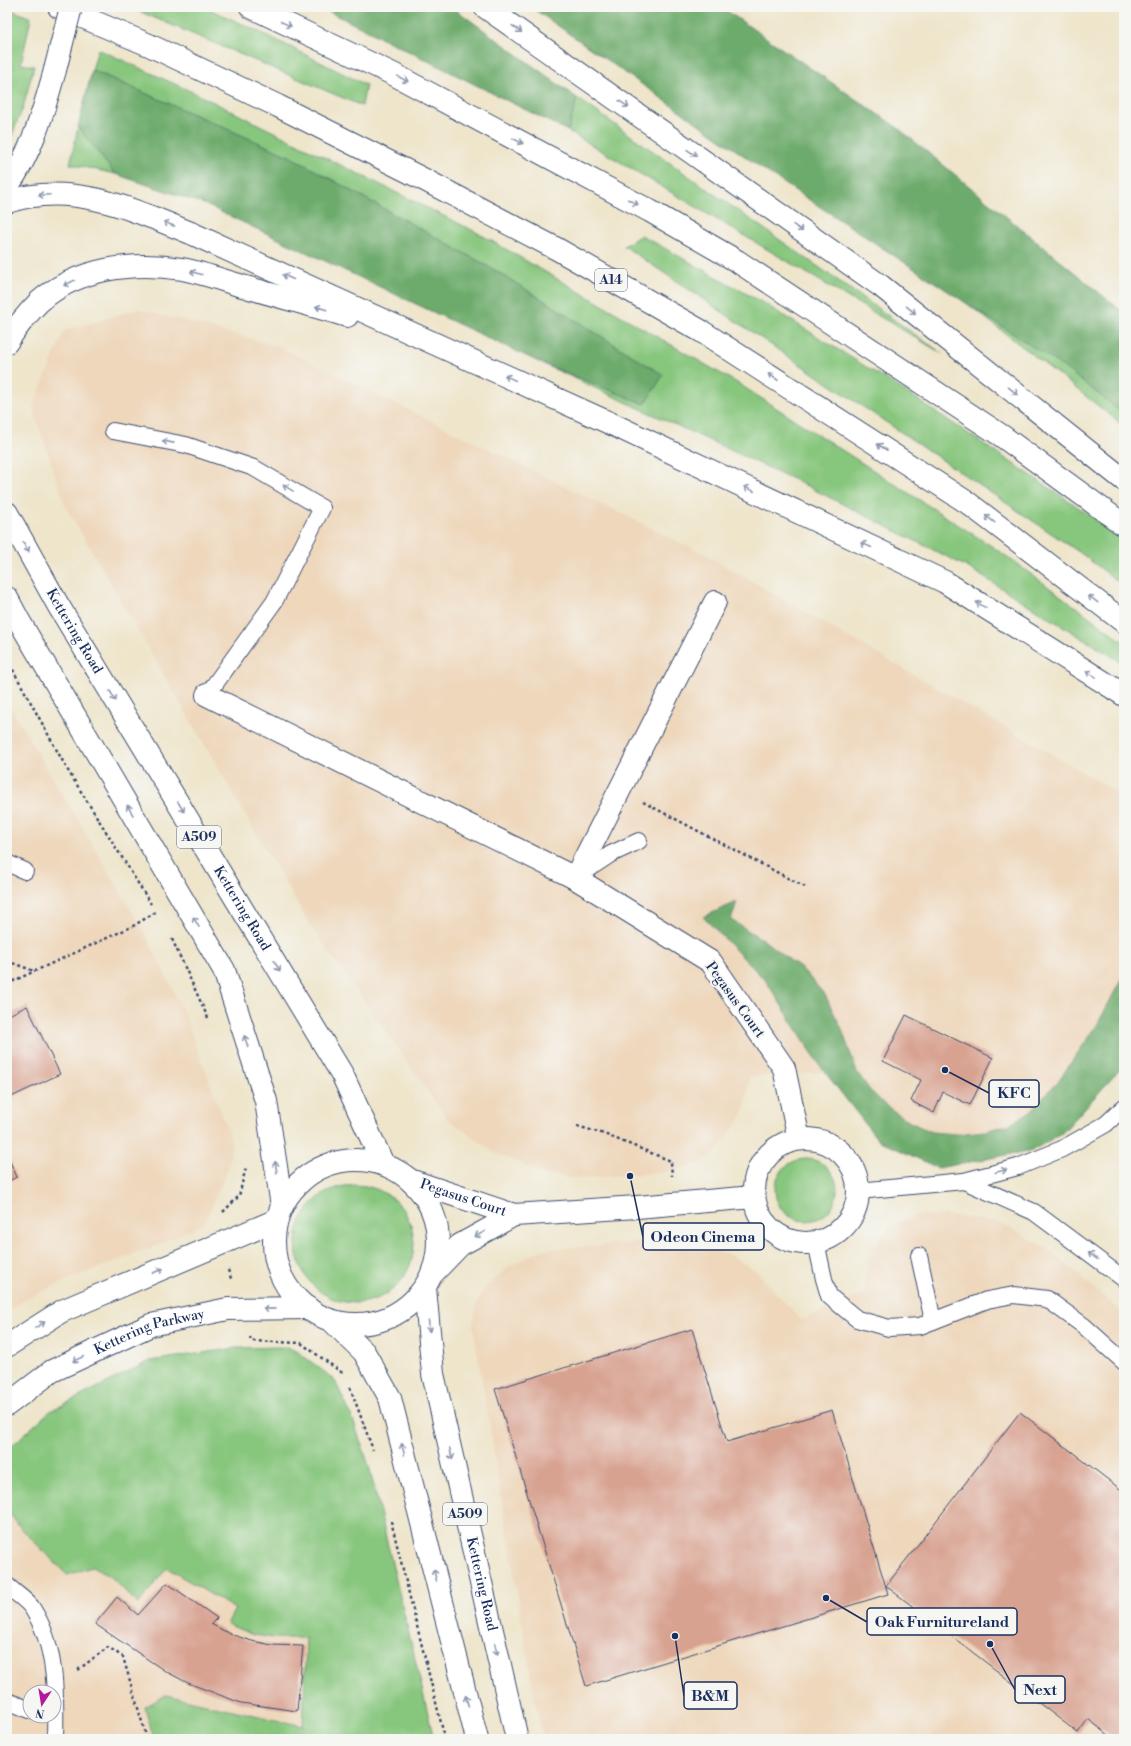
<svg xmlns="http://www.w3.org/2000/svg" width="1131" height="1746" viewBox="0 0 1131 1746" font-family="'Libre Bodoni',serif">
	<rect width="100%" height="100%" fill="#f6f6f2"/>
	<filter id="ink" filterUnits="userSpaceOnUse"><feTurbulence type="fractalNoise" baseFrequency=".025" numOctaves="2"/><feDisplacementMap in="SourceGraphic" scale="8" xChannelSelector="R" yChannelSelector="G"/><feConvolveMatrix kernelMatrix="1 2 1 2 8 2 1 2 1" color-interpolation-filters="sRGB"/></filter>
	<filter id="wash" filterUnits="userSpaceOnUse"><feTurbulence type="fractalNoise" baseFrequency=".012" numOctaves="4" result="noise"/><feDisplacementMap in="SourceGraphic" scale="16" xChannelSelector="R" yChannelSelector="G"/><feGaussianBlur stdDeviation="0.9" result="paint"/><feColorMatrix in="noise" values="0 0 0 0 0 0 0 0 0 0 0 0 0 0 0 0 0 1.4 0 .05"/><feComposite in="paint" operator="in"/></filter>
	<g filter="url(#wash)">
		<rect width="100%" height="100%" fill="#eee5cb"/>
		<g fill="#eed7bb" fill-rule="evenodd">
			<path d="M138 309 277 346 706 555 1124 796V1008L1082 1088 938 1168 878 1140 825 1072 749 1077 748 1092 743 1114 719 1149 699 1164 656 1173 577 1179 544 1174 495 1153 447 1118 308 922 65 505 33 408 64 331Z"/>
			<path d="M7 702 141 926 182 1008 232 1142 228 1169 204 1223 155 1246 65 1281 24 1300 7 1313Z"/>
			<path d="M946 1215 996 1222 1008 1227 1048 1249 1124 1314V1739H544L536 1707 473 1325 477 1303 486 1287 510 1266 541 1250 662 1241 699 1245 732 1256 757 1272 801 1320 864 1294 868 1262 875 1245 891 1226 914 1216Z"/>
			<path d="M236 1348 306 1376 418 1739H7V1450L49 1412 150 1361ZM30 1692H54V1716H30Z"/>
		</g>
		<g fill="#87c67d" stroke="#517a6e">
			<path d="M129 7H205L262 33 366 85 362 106Z"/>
			<path d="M7 8 31 18 21 64 34 66 23 108 7 147Z"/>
			<path d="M98 49 197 94 478 233 739 384 999 551 1124 642V664L967 567 795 480 539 362 645 404 663 375 498 272 289 156 92 70Z"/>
			<path d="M577 98 943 354 568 131Z"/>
			<path d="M78 127 115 174 70 164Z"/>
			<path d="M641 235 765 304 900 388 1090 515 1124 541V586L1079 552 624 246Z"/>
			<path d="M965 302 1065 368 1124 414V426Z"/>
			<circle cx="806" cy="1190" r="31"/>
			<circle cx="355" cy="1244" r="59"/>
			<path d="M287 1347 298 1352 334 1379 352 1417 369 1466 434 1739H154L145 1707 166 1695 303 1726 306 1638H276L253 1635 227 1624 235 1609 167 1568 138 1604 112 1578 92 1567 67 1575 19 1526 7 1510V1450L49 1412 150 1361 236 1348Z"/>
		</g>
		<g fill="#6dab6c" stroke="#446d65">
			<path d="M320 7H452L577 98 568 131Z"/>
			<path d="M531 7H721L898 128 1124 313V414L1065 368 773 176Z"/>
			<path d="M92 70 289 156 498 272 663 375 645 404 539 362 204 204 115 174 78 127Z"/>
			<path d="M737 902 731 920 762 939 804 971 825 995 841 1027 857 1072 869 1089 885 1105 910 1122 931 1132 957 1134 985 1131 1011 1124 1032 1110 1058 1081 1096 1027 1124 974V1065L1062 1133 1033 1150 938 1168 878 1140 821 1067 766 981 703 917Z"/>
		</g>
		<g id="blocks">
			<g fill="#d8a291">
				<path d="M27 1006 60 1074 7 1099V1016Z"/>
				<path d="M906 1015 993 1058 970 1105 943 1092 934 1113 911 1101 921 1080 883 1061Z"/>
				<path d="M7 1155 17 1177 7 1182Z"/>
				<path d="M692 1329 727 1442 832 1410 888 1594 586 1686 495 1389Z"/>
				<path d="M1020 1412 1124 1492V1739H1114L1088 1719 1078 1733 886 1586Z"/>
				<path d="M167 1583 217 1618 211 1624 230 1634 252 1641 272 1645 303 1646 297 1711 241 1703 188 1683 165 1671 95 1624 117 1597 138 1615Z"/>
			</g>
		</g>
	</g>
	<g filter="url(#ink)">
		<use href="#blocks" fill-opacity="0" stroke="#3b4a6e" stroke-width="1"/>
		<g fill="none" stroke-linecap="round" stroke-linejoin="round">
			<defs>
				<g id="lane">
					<path d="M113 431 186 445 254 468 322 508 274 602 207 695"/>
					<path d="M7 863 25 871"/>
					<path d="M576 877 611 854 639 841"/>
					<path d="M964 1181 1034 1212 1124 1279"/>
					<path d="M858 1191 964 1181 1018 1167 1062 1149 1106 1124 1124 1107"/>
					<path d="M816 1242 824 1279 829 1296 857 1319 889 1328 920 1326 987 1300 1014 1295 1047 1299 1084 1326 1124 1362"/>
					<path d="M919 1256 933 1321"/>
					<path d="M7 1585C14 1593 26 1599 32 1608 57 1646 56 1695 55 1739"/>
					<path d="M7 1701 30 1710"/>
				</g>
				<g id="street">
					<path d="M207 695 575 878 711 962 784 1068 799 1139"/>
					<path d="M575 878 715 602"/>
					<circle cx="806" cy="1191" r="52"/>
					<path id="s1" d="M412 1181 514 1215 637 1207 754 1197"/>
					<path d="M432 1274 460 1245 514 1215"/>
				</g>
				<g id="secondary">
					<path d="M7 1346 62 1311 277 1220"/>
					<path id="s2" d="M7 1405 52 1371 151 1325 228 1309 308 1308"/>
				</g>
				<g id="primary">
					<path id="s3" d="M7 513 58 605 342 1074 383 1164"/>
					<path d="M7 598 18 619 224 970 266 1101 282 1206"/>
					<circle cx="356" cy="1242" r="82"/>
					<path id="s4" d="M425 1288 433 1374 517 1739"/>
					<path d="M332 1321 364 1352 390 1398 477 1739"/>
				</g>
				<g id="highway">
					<path d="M59 7 149 45 278 106 421 178 557 249 701 331 968 503 1124 622"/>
					<path d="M251 7 393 74 650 211 737 261 1002 436 1124 525"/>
					<path d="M485 7 881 286 1124 480"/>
					<path d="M7 187C32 153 44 109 55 70"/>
					<path d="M7 202C71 180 134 210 193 234L614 425 945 582 1124 695"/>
					<path d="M7 342C16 328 27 314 39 302 77 268 133 261 182 269 203 273 225 281 246 287 280 297 314 306 347 316"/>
				</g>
			</defs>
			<use href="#lane" stroke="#3b4a6e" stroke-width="18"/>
			<use href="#street" stroke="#3b4a6e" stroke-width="24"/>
			<use href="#secondary" stroke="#3b4a6e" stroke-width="24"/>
			<use href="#primary" stroke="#3b4a6e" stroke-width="24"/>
			<use href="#highway" stroke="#3b4a6e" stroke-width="24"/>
			<g stroke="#3b4a6e" stroke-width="2.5" stroke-dasharray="3 3" stroke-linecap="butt">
				<path d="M7 659 67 769 151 904"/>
				<path d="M643 802 805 887"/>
				<path d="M172 939 208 1018"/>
				<path d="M7 961 34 971"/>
				<path d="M7 984 133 926 156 912"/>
				<path d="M577 1126 604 1134 671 1161 672 1176"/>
				<path d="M223 1212 239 1196 246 1167"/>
				<path d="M228 1270 232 1281"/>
				<path d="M250 1337 251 1341 301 1343 344 1374"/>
				<path d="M350 1387 373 1450"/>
				<path d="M391 1521 445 1739"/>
				<path d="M78 1670 108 1647 123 1657 147 1739"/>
			</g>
			<use href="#lane" stroke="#fff" stroke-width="16"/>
			<use href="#street" stroke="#fff" stroke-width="22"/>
			<use href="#secondary" stroke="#fff" stroke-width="22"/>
			<use href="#primary" stroke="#fff" stroke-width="22"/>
			<use href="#highway" stroke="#fff" stroke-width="22"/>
			<defs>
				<path id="highway-bridge" d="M55 70 71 7"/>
			</defs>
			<use href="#highway-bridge" stroke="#3b4a6e" stroke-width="24" stroke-linecap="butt"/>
			<use href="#highway-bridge" stroke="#fff" stroke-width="22"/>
		</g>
		<defs><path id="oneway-shaft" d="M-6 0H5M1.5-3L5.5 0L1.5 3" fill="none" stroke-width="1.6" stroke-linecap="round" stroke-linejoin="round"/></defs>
		<g stroke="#8d97ae">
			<use href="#oneway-shaft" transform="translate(286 24) rotate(25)"/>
			<use href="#oneway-shaft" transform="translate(517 29) rotate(35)"/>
			<use href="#oneway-shaft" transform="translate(403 79) rotate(28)"/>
			<use href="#oneway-shaft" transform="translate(624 104) rotate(35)"/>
			<use href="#oneway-shaft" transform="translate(518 141) rotate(28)"/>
			<use href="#oneway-shaft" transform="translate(692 153) rotate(35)"/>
			<use href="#oneway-shaft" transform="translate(44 195) rotate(177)"/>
			<use href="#oneway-shaft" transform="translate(633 202) rotate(28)"/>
			<use href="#oneway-shaft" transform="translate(169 224) rotate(-158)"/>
			<use href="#oneway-shaft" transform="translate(798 228) rotate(35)"/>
			<use href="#oneway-shaft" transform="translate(196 273) rotate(-165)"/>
			<use href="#oneway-shaft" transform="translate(288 277) rotate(-156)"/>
			<use href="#oneway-shaft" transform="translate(69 283) rotate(154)"/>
			<use href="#oneway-shaft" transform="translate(321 308) rotate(-164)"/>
			<use href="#oneway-shaft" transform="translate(911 310) rotate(39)"/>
			<use href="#oneway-shaft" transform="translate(773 377) rotate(-147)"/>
			<use href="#oneway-shaft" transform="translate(510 378) rotate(-155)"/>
			<use href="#oneway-shaft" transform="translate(1013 391) rotate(39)"/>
			<use href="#oneway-shaft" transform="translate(168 442) rotate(-169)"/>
			<use href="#oneway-shaft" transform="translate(882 447) rotate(-147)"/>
			<use href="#oneway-shaft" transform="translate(288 488) rotate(-149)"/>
			<use href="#oneway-shaft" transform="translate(749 489) rotate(-155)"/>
			<use href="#oneway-shaft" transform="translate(990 519) rotate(-142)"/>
			<use href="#oneway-shaft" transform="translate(866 545) rotate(-155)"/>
			<use href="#oneway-shaft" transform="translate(26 547) rotate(61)"/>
			<use href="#oneway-shaft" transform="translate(1093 599) rotate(-142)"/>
			<use href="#oneway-shaft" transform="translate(981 605) rotate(-148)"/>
			<use href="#oneway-shaft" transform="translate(1091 674) rotate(-148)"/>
			<use href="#oneway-shaft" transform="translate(113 696) rotate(59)"/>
			<use href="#oneway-shaft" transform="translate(181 807) rotate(59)"/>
			<use href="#oneway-shaft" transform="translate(130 810) rotate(-120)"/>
			<use href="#oneway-shaft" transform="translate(196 922) rotate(-120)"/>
			<use href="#oneway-shaft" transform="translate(277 966) rotate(59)"/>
			<use href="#oneway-shaft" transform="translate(246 1041) rotate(-108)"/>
			<use href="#oneway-shaft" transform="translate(276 1167) rotate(-99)"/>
			<use href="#oneway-shaft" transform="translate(1001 1171) rotate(-14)"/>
			<use href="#oneway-shaft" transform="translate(480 1234) rotate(152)"/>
			<use href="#oneway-shaft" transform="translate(1093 1256) rotate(-144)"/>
			<use href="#oneway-shaft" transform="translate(158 1271) rotate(-23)"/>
			<use href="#oneway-shaft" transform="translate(269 1309) rotate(179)"/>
			<use href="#oneway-shaft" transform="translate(40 1325) rotate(-32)"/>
			<use href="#oneway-shaft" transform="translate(429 1326) rotate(85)"/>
			<use href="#oneway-shaft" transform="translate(78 1359) rotate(155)"/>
			<use href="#oneway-shaft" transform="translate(403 1449) rotate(-104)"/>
			<use href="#oneway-shaft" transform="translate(451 1454) rotate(77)"/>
			<use href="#oneway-shaft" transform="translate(435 1575) rotate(-104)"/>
			<use href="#oneway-shaft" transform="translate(496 1649) rotate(77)"/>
			<use href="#oneway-shaft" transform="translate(467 1701) rotate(-105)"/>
		</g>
	</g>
	<g text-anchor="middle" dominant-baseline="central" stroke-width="4" stroke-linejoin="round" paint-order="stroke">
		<g fill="#f6f6f2" stroke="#5d6b8a" stroke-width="1">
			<rect x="595" y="269" width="32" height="22" rx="3"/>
			<rect x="177" y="826" width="44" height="22" rx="3"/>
			<rect x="443" y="1503" width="44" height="22" rx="3"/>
		</g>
		<g font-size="13" font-weight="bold" fill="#1b2f5e">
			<text x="611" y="280">A14</text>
			<text x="199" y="837">A509</text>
			<text x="465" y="1514">A509</text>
		</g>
		<g font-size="14" fill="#1b2f5e" stroke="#f6f6f2">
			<text stroke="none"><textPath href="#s3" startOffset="136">Kettering Road</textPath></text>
			<text stroke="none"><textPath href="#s3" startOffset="460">Kettering Road</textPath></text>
			<text transform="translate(735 1000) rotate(54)">Pegasus Court</text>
			<text stroke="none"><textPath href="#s1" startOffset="54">Pegasus Court</textPath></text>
			<text stroke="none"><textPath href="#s2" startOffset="162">Kettering Parkway</textPath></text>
			<text stroke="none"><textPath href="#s4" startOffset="302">Kettering Road</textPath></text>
		</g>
	</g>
	<path fill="none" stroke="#1b2f5e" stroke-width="1.5" d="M945 1070L989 1093M630 1176L643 1237M826 1598L867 1622M990 1644L1015 1690M675 1636L684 1696"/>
	<g fill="#1b2f5e" stroke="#f6f6f2" stroke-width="1.5">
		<circle cx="945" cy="1070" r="4"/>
		<circle cx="630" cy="1176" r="4"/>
		<circle cx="826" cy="1598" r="4"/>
		<circle cx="990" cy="1644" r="4"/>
		<circle cx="675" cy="1636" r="4"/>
	</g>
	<g fill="#f6f6f2" stroke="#1b2f5e" stroke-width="1.5">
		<rect x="989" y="1080" width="50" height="27" rx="4"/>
		<rect x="643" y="1223" width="121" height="27" rx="4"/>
		<rect x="867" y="1608" width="150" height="27" rx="4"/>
		<rect x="1015" y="1676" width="50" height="27" rx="4"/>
		<rect x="684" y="1682" width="53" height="27" rx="4"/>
	</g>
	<g font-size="15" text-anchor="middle" font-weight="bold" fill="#1b2f5e">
		<text x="1014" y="1098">KFC</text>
		<text x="703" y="1242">Odeon Cinema</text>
		<text x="942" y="1627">Oak Furnitureland</text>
		<text x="1040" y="1695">Next</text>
		<text x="710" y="1701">B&amp;M</text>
	</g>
	<rect width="1131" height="1746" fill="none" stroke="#f6f6f2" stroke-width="24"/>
	<g transform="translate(42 1704) rotate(192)"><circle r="19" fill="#f6f6f2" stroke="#9ea6b7"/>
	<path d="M0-3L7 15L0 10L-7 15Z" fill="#b5179e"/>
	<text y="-6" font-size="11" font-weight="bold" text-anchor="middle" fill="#1b2f5e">N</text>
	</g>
</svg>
